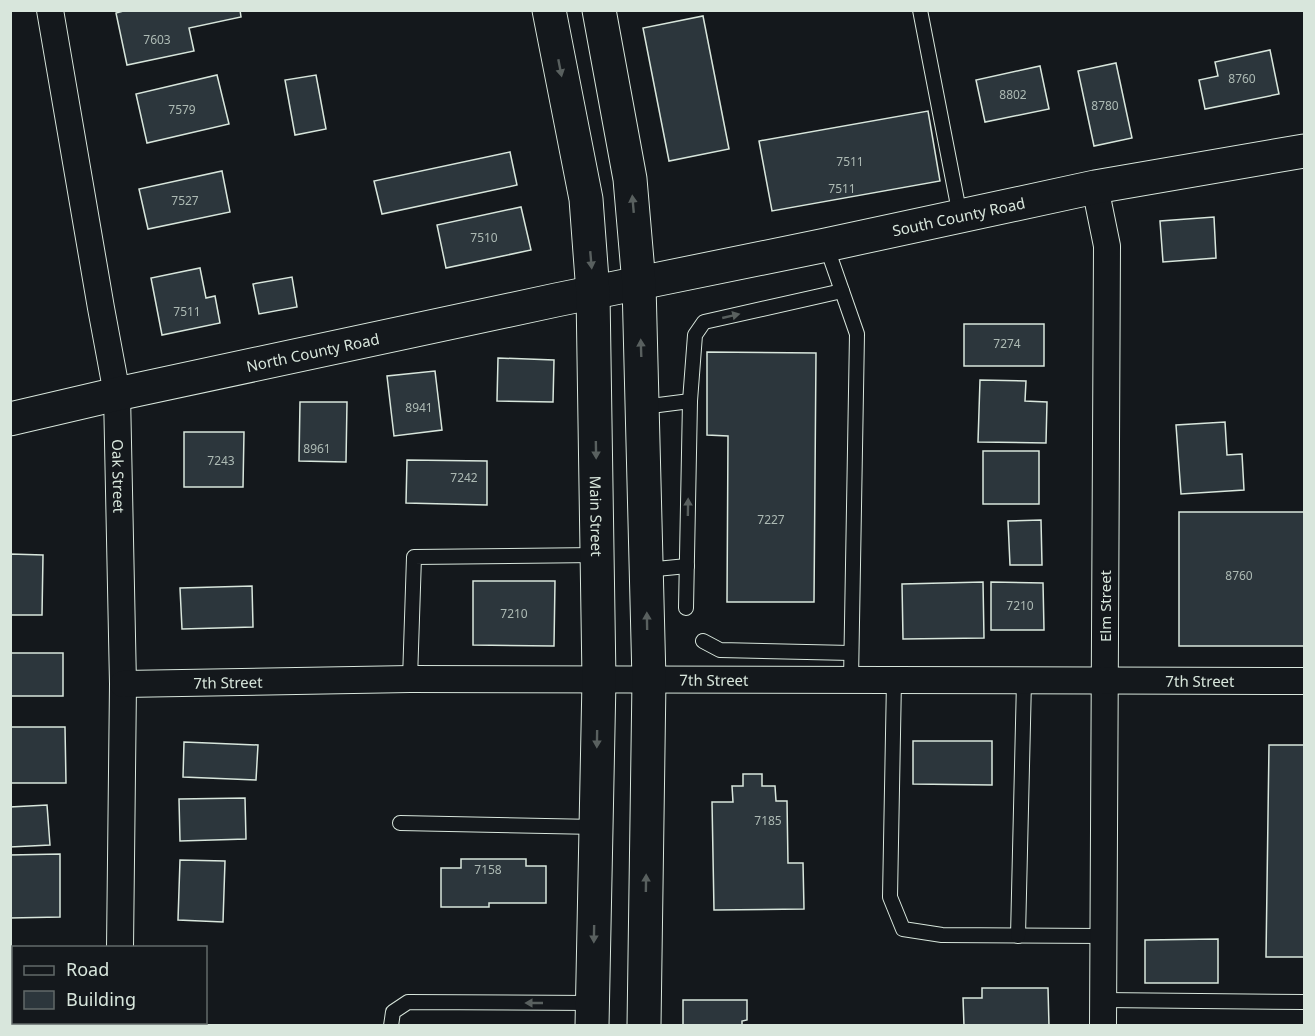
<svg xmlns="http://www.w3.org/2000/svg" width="1315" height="1036" viewBox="0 0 1315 1036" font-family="'Noto Sans',sans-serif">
	<rect width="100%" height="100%" fill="#14181c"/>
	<g fill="#2c363c" stroke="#d8e6dc" stroke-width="1.5">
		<path d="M127 10H240L241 17 189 28 194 51 127 65 116 13Z"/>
		<path d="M703 16 729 149 669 161 643 28Z"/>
		<path d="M1270 50 1279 94 1205 109 1199 80 1218 76 1215 62Z"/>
		<path d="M1116 63 1132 138 1094 146 1078 71Z"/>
		<path d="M1040 66 1049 109 985 122 976 80Z"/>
		<path d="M217 75 229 124 147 143 136 94Z"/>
		<path d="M316 75 326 129 295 135 285 80Z"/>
		<path d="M928 111 940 181 772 211 759 141Z"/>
		<path d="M510 152 517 185 382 214 374 181Z"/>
		<path d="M222 171 230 212 148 229 139 189Z"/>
		<path d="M521 207 531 250 446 268 437 225Z"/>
		<path d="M1214 217 1216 258 1163 262 1160 221Z"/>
		<path d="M200 268 206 298 215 296 220 323 162 335 151 278Z"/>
		<path d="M292 277 297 307 259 314 253 284Z"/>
		<rect x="964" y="324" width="80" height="42"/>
		<path d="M707 352 816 353 814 602H727L728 436 707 435Z"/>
		<path d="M498 358 554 360 553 402 497 401Z"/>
		<path d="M435 371 442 430 394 436 387 376Z"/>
		<path d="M980 380 1026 381 1025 401 1047 402 1046 443 978 442Z"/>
		<path d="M300 402H347L346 462 299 461Z"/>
		<path d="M1225 422 1227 455 1242 454 1244 490 1181 494 1176 425Z"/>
		<path d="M184 432H244L243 487H184Z"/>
		<rect x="983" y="451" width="56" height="53"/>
		<path d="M407 460 487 461V505L406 503Z"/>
		<rect x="1179" y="512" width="125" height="134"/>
		<path d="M1041 520 1042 565H1010L1008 521Z"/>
		<path d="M10 554 43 555 42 615H10Z"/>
		<path d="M473 581H555L554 646 473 645Z"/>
		<path d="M983 582 984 638 903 639 902 584Z"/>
		<path d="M991 582 1043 583 1044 630H991Z"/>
		<path d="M252 586 253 627 182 629 180 588Z"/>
		<rect x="10" y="653" width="53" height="43"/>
		<path d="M10 727H65L66 783H10Z"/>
		<path d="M913 741H992V785L913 784Z"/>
		<path d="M184 742 258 745 256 780 183 777Z"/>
		<path d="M1269 745H1304V957H1266Z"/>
		<path d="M743 774H762V786H775L776 801H787L788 863H803L804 909 714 910 712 802H733L732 786H743Z"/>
		<path d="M245 798 246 839 180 841 179 799Z"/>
		<path d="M47 805 50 845 10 847V807Z"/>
		<path d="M60 854V917L10 918V855Z"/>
		<path d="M461 859H526V866H546V903H489V907H441V868H461Z"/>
		<path d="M180 860 225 861 223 922 178 920Z"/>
		<path d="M1218 939V983H1145V940Z"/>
		<path d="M982 988H1048L1049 1026H964L963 998H982Z"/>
		<path d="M10 995H14V1022H63V1026H10Z"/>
		<path d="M683 1000H747V1020L742 1021V1026H683Z"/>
	</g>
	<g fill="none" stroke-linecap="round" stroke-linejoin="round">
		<defs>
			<g id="service">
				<path d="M920 10 960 216"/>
				<path d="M826 245 857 334 851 680"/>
				<path d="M643 407 690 401"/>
				<path d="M646 570 687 566"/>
				<path d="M686 608 690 401 695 335 704 322 842 291"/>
				<path d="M703 641 720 650 851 653"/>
				<path d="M410 679 414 557 597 555"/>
				<path d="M894 680 890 897 903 929 942 935 1103 936"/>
				<path d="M400 823 596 827"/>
				<path d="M1018 936 1024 681"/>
				<path d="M1103 1000 1304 1002"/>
				<path d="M391 1026 393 1012 408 1002 592 1003"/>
			</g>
			<g id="minor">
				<path id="s1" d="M50 10 101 308 117 394 123 684 120 948"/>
				<path d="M1095 187 1107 246 1103 1026"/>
				<path id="s2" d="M123 684 410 679 1304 681"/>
				<path d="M119 1026V1022"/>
			</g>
			<g id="tertiary">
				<path id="s3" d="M10 419 117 394 556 300 826 245 1095 187 1304 151"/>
			</g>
			<g id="secondary">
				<path id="s4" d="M549 10 586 199 593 293 599 680 592 1026"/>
				<path d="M599 10 630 179 639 284 649 680 644 1026"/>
			</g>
		</defs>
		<use href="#service" stroke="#d8e6dc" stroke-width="16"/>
		<use href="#minor" stroke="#d8e6dc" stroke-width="28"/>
		<use href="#tertiary" stroke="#d8e6dc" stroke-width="35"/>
		<use href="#secondary" stroke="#d8e6dc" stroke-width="35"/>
		<use href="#service" stroke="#14181c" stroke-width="14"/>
		<use href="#minor" stroke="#14181c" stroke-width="26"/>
		<use href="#tertiary" stroke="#14181c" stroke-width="33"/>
		<use href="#secondary" stroke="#14181c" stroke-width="33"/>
	</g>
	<defs><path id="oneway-solid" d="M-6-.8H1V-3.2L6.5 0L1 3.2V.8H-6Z" transform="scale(1.5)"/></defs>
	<g fill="#59605f">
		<use href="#oneway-solid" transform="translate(560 68) rotate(79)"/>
		<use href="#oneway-solid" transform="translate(633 204) rotate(-95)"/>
		<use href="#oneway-solid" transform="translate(591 260) rotate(85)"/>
		<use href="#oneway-solid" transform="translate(731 316) rotate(-13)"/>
		<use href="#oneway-solid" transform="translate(641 348) rotate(-92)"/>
		<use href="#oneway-solid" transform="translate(596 450) rotate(89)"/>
		<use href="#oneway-solid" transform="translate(688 507) rotate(-89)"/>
		<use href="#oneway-solid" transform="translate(647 621) rotate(-91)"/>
		<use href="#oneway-solid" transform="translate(597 739) rotate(91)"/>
		<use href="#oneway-solid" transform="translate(646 883) rotate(-89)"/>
		<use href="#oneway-solid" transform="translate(594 934) rotate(91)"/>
		<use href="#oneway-solid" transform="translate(534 1003) rotate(-180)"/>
	</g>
	<g text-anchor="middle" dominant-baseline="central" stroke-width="4.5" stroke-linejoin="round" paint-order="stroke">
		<g font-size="12" fill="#adbab4">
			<text x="157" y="39">7603</text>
			<text x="1242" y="78">8760</text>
			<text x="1013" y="94">8802</text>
			<text x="1105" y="105">8780</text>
			<text x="182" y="109">7579</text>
			<text x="850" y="161">7511</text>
			<text x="842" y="188">7511</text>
			<text x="185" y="200">7527</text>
			<text x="484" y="237">7510</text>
			<text x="187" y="311">7511</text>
			<text x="1007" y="343">7274</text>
			<text x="419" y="407">8941</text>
			<text x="317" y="448">8961</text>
			<text x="221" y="460">7243</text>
			<text x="464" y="477">7242</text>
			<text x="771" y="519">7227</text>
			<text x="1239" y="575">8760</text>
			<text x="1020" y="605">7210</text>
			<text x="514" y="613">7210</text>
			<text x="768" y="820">7185</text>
			<text x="488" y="869">7158</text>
		</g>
		<g font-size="15" fill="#d8e6dc" stroke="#14181c">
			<text stroke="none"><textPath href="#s3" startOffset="970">South County Road</textPath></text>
			<text stroke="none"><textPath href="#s3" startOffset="310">North County Road</textPath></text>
			<text stroke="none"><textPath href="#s1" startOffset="472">Oak Street</textPath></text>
			<text stroke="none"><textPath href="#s4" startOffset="510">Main Street</textPath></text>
			<text transform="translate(1105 606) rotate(-90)">Elm Street</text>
			<text stroke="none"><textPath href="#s2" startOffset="591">7th Street</textPath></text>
			<text stroke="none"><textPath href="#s2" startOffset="1077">7th Street</textPath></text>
			<text stroke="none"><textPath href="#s2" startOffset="105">7th Street</textPath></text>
		</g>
	</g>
	<rect width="1315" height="1036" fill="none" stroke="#d8e6dc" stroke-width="24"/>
	<rect x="12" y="946" width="195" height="78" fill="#14181c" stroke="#626a69" stroke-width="1.5"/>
	<rect x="24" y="966" width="30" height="9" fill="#14181c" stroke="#626a69" stroke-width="1.5"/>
	<text x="66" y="976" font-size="18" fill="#d8e6dc">Road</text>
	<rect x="24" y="991" width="30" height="18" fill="#2c363c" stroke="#626a69" stroke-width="1.5"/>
	<text x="66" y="1006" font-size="18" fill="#d8e6dc">Building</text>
</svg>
